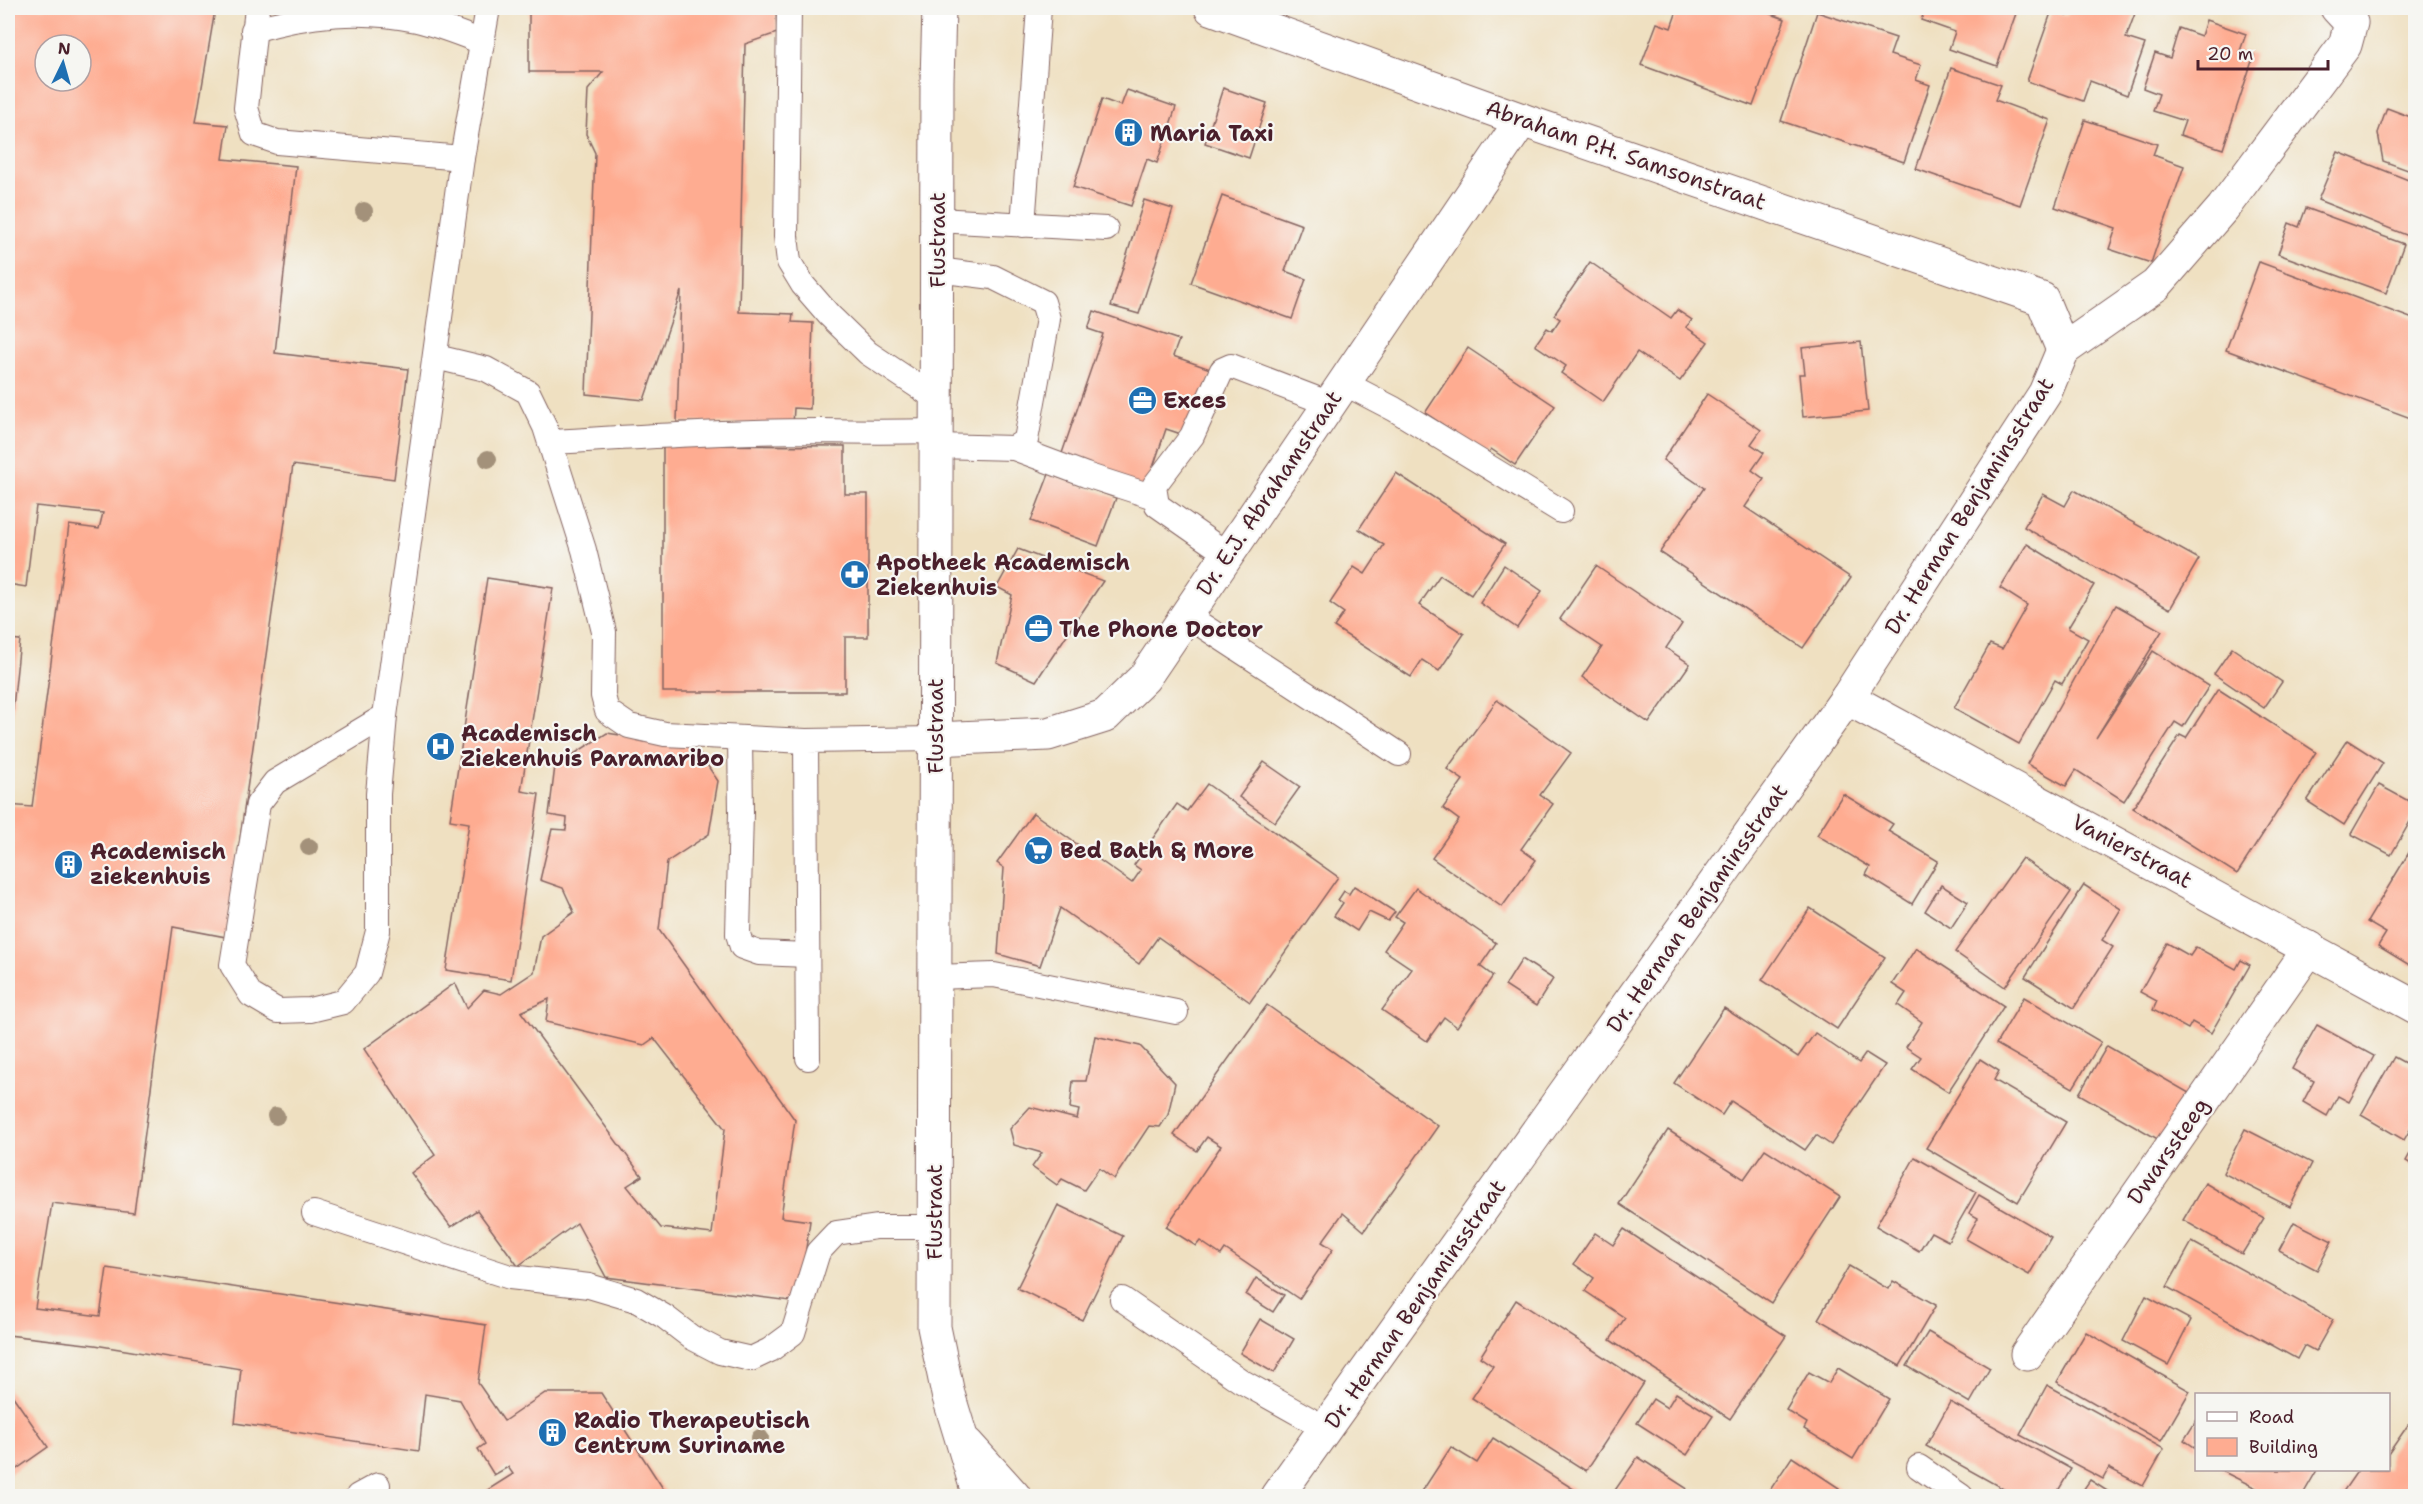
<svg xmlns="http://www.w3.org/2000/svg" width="2423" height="1504" viewBox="0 0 2423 1504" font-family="'Shantell Sans',sans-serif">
	<rect width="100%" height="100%" fill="#f6f6f2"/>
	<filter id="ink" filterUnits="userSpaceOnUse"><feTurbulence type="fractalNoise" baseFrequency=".0167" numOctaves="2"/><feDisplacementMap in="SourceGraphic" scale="12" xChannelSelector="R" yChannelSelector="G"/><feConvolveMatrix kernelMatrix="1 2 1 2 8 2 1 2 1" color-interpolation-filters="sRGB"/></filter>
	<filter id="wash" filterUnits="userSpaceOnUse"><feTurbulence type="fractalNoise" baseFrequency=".008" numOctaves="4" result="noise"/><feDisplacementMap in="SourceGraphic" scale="24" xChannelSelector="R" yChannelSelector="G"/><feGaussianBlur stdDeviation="1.35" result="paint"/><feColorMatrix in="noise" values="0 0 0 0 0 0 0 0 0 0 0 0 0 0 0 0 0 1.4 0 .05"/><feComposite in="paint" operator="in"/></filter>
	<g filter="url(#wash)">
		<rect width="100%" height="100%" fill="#efe0c1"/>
		<g id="blocks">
			<g fill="#feac91" fill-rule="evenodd">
				<path d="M8 8H193L215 10 196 122 228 125 223 159 296 166 275 353 408 369 394 479 293 465 226 937 173 927 134 1213 52 1203 35 1308 100 1316 107 1268 486 1325 478 1383 504 1421 545 1393H601L666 1493 663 1496H478L513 1474 508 1467 494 1475 478 1449 485 1444 460 1400 425 1394 419 1451 235 1423 241 1369 95 1345 8 1335V805L32 807 69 525 99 529 103 513 36 506 26 587 8 584ZM45 45H81V81H45Z"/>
				<path d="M529 8H776L777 33 745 44 739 312 793 314 792 322 813 323 810 409 794 408 793 425 677 422 681 291 644 400 586 394 595 153 586 134 588 90 603 72H529Z"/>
				<path d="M1678 8H1754L1785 19 1753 106 1641 65 1657 23 1671 28Z"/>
				<path d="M1926 8H2018L1997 66 1949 49 1955 32 1921 20Z"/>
				<path d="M2070 8H2137L2126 38 2145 44 2127 95 2090 81 2083 101 2027 81 2052 10 2067 16Z"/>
				<path d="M1817 12 1896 38 1890 55 1921 65 1916 80 1930 85 1904 162 1781 121Z"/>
				<path d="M2206 20 2246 34 2240 51 2254 55 2223 149 2180 135 2185 121 2153 111 2159 94 2143 88 2155 53 2170 58 2179 28 2201 36Z"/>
				<path d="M1951 68 2001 85 1995 100 2050 120 2020 205 1916 169Z"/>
				<path d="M1223 88 1267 103 1249 158 1205 143Z"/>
				<path d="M1127 90 1176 107 1157 163 1147 159 1131 206 1073 187 1102 99 1121 106Z"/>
				<path d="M2387 108 2416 119V173L2383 161 2378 133Z"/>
				<path d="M2085 120 2157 144 2153 155 2184 166 2151 263 2109 249 2116 228 2055 207Z"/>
				<path d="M2338 152 2416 183V239L2318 200Z"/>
				<path d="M1222 196 1302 225 1285 271 1306 279 1292 319 1191 283Z"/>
				<path d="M1144 200 1173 209 1139 314 1111 306Z"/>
				<path d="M2306 208 2404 244 2386 293 2278 254 2289 223 2299 227Z"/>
				<path d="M1590 262 1671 318 1677 310 1692 320 1686 327 1708 342 1680 381 1637 352 1603 402 1561 373 1566 366 1535 345 1547 328 1552 331 1560 319 1554 315Z"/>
				<path d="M2259 262 2416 320V420L2226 350Z"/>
				<path d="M1094 311 1179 340 1173 356 1213 370 1190 437 1166 429 1145 491 1059 462 1103 334 1088 329Z"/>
				<path d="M1861 342 1868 411 1803 417 1799 374H1805L1802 348Z"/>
				<path d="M1468 348 1555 406 1515 465 1491 449 1488 454 1425 413Z"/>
				<path d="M1707 394 1761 430 1751 444 1764 453 1752 470 1764 479 1745 507 1851 578 1803 648 1660 552 1704 488 1663 460Z"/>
				<path d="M663 445 845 446V494H868V637H845V692H663Z"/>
				<path d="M1396 473 1505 544 1471 595 1440 575 1419 605 1464 634 1439 671 1422 660 1411 677 1334 627 1344 613 1330 603 1354 567 1365 574 1384 545 1359 529Z"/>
				<path d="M1049 474 1116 498 1098 546 1031 521Z"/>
				<path d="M2074 490 2199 559 2170 609 2024 527 2043 494 2065 506Z"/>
				<path d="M2027 544 2094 585 2068 628 2088 639 2062 684 2055 680 2019 744 1954 708 1990 644 2002 649 2027 605 2000 588Z"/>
				<path d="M1018 549 1103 581 1036 681 997 663 1012 595 997 587Z"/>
				<path d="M1504 565 1542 591 1517 628 1480 603Z"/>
				<path d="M1596 566 1682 624 1666 648 1690 664 1649 723 1582 677 1602 647 1560 619Z"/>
				<path d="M487 578 553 588 521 791 539 794 511 980 446 970 469 823 450 820Z"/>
				<path d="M2116 605 2162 631 2096 738 2153 651 2209 686 2183 727 2175 722 2124 801 2076 770 2066 786 2027 764Z"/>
				<path d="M8 639 20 640 10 736H8Z"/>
				<path d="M2232 648 2282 682 2264 708 2214 674Z"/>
				<path d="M2218 689 2316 752 2237 874 2133 808 2180 735 2186 738Z"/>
				<path d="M1497 700 1571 753 1540 795 1553 804 1521 849 1536 860 1502 907 1432 858 1459 820 1443 808 1463 780 1447 769Z"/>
				<path d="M607 733 695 747 718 781 709 834 667 862 659 930 795 1120 781 1217 810 1221 798 1302 606 1277 577 1223 518 1266 477 1210 451 1227 411 1173 435 1155 364 1049 455 983 467 1008 484 990 501 994 534 972 541 936 574 912 563 888 540 880 552 829 566 830 567 818 549 815 555 766ZM549 999 546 1022 644 1045 654 1038 725 1129 712 1234 661 1228 627 1186 642 1176 521 1012Z"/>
				<path d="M2347 740 2383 763 2344 825 2307 801Z"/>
				<path d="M1264 762 1300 787 1275 822 1239 797Z"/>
				<path d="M1207 784 1338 877 1250 1002 1158 937 1139 964 1060 908 1040 966 998 954 1004 868 997 863 1033 813 1132 883 1141 870 1134 865 1177 804 1187 811Z"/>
				<path d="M2379 785 2416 805V811L2391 855 2351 834Z"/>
				<path d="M1843 794 1893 824 1888 831 1938 861 1912 904 1866 875 1870 867 1817 835Z"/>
				<path d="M2416 841V959L2411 966 2378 946 2386 933 2367 922Z"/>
				<path d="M2022 858 2071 892 2005 987 1955 952Z"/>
				<path d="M1941 885 1968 902 1951 928 1925 911Z"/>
				<path d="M2084 885 2121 909 2102 940 2113 947 2074 1008 2025 977Z"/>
				<path d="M1354 886 1395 912 1388 921 1369 912 1357 931 1334 916 1343 903 1338 900 1344 891 1349 894Z"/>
				<path d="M1416 888 1496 943 1480 966 1493 976 1457 1027 1444 1017 1427 1041 1382 1010 1412 969 1384 950 1403 922 1395 917Z"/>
				<path d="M1810 908 1885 957 1837 1029 1762 980Z"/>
				<path d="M2167 943 2190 956 2196 947 2236 969 2241 960 2250 965 2211 1033 2192 1022 2188 1029 2153 1010 2157 1001 2140 992Z"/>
				<path d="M1916 948 2004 1006 1948 1092 1912 1069 1921 1057 1906 1047 1922 1022 1898 1005 1906 993 1892 984Z"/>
				<path d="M1522 959 1553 979 1536 1006 1505 986Z"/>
				<path d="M2024 997 2101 1042 2073 1088 1996 1044Z"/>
				<path d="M1267 1005 1438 1126 1364 1231 1343 1213 1322 1242 1333 1249 1299 1299 1225 1249 1221 1255 1200 1241 1196 1246 1166 1227 1221 1146 1207 1137 1197 1151 1174 1135Z"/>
				<path d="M1724 1008 1798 1057 1815 1033 1859 1063 1866 1053 1885 1065 1831 1145 1816 1135 1805 1150 1731 1101 1722 1115 1674 1083Z"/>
				<path d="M2317 1025 2374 1056 2349 1102 2338 1096 2327 1116 2303 1102 2314 1081 2292 1069Z"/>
				<path d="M1095 1036 1140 1046 1175 1083 1168 1115 1160 1127 1149 1126 1114 1179 1099 1168 1084 1190 1062 1179 1057 1185 1032 1167 1042 1153 1014 1145 1010 1129 1030 1107 1077 1119 1079 1110 1070 1108 1073 1081H1086Z"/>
				<path d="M2107 1046 2189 1093 2161 1141 2079 1094Z"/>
				<path d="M2394 1057 2416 1069V1119L2404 1140 2361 1115Z"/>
				<path d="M1980 1059 1999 1071 1994 1080 2066 1122 2018 1202 1926 1148Z"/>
				<path d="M2245 1129 2312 1163 2290 1207 2223 1173Z"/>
				<path d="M1668 1130 1744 1179 1765 1149 1840 1197 1771 1303 1619 1204Z"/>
				<path d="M2416 1143V1167L2406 1161Z"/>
				<path d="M1915 1157 1976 1192 1948 1241 1931 1232 1919 1251 1876 1226Z"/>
				<path d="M2205 1183 2264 1218 2242 1254 2183 1220Z"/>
				<path d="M1979 1195 2051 1237 2029 1275 1966 1239 1978 1218 1969 1213Z"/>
				<path d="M1058 1205 1123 1236 1082 1320 1017 1288Z"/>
				<path d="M2294 1222 2332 1241 2317 1270 2279 1250Z"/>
				<path d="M1624 1229 1786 1336 1730 1419 1610 1340 1625 1318 1585 1291 1594 1278 1574 1264 1595 1233 1613 1245Z"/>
				<path d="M2192 1242 2333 1320 2315 1352 2304 1346 2297 1359 2167 1287Z"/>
				<path d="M1849 1266 1888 1289 1893 1281 1936 1305 1900 1366 1818 1319Z"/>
				<path d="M1256 1278 1284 1295 1273 1312 1246 1295Z"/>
				<path d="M2146 1296 2191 1320 2168 1365 2123 1341Z"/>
				<path d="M1516 1300 1644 1383 1586 1471 1472 1398 1493 1366 1480 1357Z"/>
				<path d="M1260 1319 1294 1339 1274 1373 1240 1353Z"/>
				<path d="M1928 1332 1990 1368 1970 1403 1907 1366Z"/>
				<path d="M2086 1332 2190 1391 2161 1441 2057 1382Z"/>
				<path d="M1838 1368 1889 1399 1853 1459 1804 1429 1807 1423 1786 1410 1809 1372 1829 1383Z"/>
				<path d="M2047 1385 2164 1449 2143 1486 2109 1468 2103 1479 2020 1435Z"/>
				<path d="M8 1389 48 1447 8 1475Z"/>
				<path d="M1676 1393 1713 1416 1687 1455 1637 1423 1653 1399 1667 1408Z"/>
				<path d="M1950 1402 2071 1469 2055 1496H2016L1926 1446Z"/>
				<path d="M2196 1421V1448L2184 1440Z"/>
				<path d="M2408 1425 2416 1429V1496H2340L2358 1470H2388V1454Z"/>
				<path d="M1493 1438 1575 1490 1570 1496H1532L1528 1494 1526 1496H1419L1451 1447 1477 1463Z"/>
				<path d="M1638 1457 1686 1488 1680 1496H1611Z"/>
				<path d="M1792 1457 1839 1488 1833 1496H1781L1770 1490Z"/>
				<path d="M2220 1470H2317L2302 1496H2272Z"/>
				<path d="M2090 1480 2115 1496H2079Z"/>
			</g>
		</g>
	</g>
	<g filter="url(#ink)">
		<use href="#blocks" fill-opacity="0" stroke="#846360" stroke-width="1.5"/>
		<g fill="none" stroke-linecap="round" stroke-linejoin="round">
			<defs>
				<g id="lane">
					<path d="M257 8 246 108 254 134 277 142 462 158"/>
					<path d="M789 8 786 236 789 262 803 285 829 315 868 353 937 399"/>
					<path d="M253 30C308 14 360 8 417 20 439 25 461 34 482 42"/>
					<path d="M937 220 1106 229"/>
					<path d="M1023 225 1039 8"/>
					<path d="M436 357 486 369 528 392 545 427 584 550 604 632 603 696 607 711 629 726 665 734 806 741"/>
					<path d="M1344 383 1394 409 1561 511"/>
					<path d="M550 442C640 437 731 431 821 431 860 432 897 432 936 431"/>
					<path d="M936 446 1014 448 1026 440 1048 319 1043 302 993 277 937 270"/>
					<path d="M1014 448 1086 475 1154 497"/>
					<path d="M1227 554 1157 505 1154 486 1192 436 1222 370 1231 366 1330 404"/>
					<path d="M1186 615 1399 754"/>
					<path d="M385 716 275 782 258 804 232 965 251 995 278 1011 310 1010 343 1002 367 973 378 931V794L385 716 462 158 488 8"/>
					<path d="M740 738 741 812 738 934 742 947 759 953 807 955"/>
					<path d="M934 977 994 975 1176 1012"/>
					<path d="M808 1058 806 741 935 739"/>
					<path d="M314 1213 510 1277 589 1286 636 1300 665 1317 691 1337 720 1352 751 1359 770 1350 793 1333 818 1252 836 1233 877 1227H934"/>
					<path d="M1122 1299 1241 1381 1325 1428"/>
					<path d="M1919 1467 1961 1496"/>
					<path d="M358 1496 378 1485"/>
				</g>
				<g id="street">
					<path d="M1211 8 1522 120 2042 299 2063 350 2045 393 1847 698 1277 1496"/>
					<path d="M2063 350 2156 285 2223 208 2345 45 2351 23 2337 8"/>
					<path d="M1847 698 2416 1007"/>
					<path d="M935 739 1048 734 1105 716 1144 678 1522 120"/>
					<path d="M2027 1354 2310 948"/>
				</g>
				<g id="secondary">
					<path d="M939 8 937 81 934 1327 948 1394 979 1496"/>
					<path d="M967 1444 1014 1496"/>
				</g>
			</defs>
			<use href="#lane" stroke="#846360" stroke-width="26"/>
			<use href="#street" stroke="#846360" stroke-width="35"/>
			<use href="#secondary" stroke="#846360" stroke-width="35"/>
			<use href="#lane" stroke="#fff" stroke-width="24"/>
			<use href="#street" stroke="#fff" stroke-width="33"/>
			<use href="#secondary" stroke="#fff" stroke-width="33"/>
		</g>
		<g fill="#a3917a">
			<circle cx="364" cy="211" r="9"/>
			<circle cx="488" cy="459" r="9"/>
			<circle cx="309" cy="847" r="9"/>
			<circle cx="276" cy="1116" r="9"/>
			<circle cx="760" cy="1438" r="9"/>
		</g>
	</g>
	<defs>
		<symbol id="building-disc" viewBox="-11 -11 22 22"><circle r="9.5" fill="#1f6fb2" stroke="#f6f6f2"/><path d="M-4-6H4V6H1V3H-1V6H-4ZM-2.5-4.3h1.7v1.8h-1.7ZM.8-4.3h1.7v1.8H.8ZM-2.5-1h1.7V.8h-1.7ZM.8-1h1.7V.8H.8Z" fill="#fff"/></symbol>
		<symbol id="office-disc" viewBox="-11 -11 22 22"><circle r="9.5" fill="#1f6fb2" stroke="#f6f6f2"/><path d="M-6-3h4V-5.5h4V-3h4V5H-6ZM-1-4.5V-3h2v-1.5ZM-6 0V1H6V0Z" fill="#fff"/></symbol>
		<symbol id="pharmacy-disc" viewBox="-11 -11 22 22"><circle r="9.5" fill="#1f6fb2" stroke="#f6f6f2"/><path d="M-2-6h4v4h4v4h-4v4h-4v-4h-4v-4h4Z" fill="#fff"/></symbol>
		<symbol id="hospital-disc" viewBox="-11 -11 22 22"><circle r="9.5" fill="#1f6fb2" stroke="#f6f6f2"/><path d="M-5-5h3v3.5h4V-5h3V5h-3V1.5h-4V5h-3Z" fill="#fff"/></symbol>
		<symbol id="supermarket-disc" viewBox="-11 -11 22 22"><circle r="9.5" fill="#1f6fb2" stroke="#f6f6f2"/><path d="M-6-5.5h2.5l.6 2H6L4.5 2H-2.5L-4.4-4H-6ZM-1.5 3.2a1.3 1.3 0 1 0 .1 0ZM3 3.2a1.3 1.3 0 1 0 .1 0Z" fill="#fff"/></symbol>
	</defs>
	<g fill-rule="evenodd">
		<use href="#building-disc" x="1112" y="116" width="33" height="33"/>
		<use href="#office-disc" x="1126" y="384" width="33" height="33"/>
		<use href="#pharmacy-disc" x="838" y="558" width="33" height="33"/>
		<use href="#office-disc" x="1022" y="612" width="33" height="33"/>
		<use href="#hospital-disc" x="424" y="730" width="33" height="33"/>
		<use href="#supermarket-disc" x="1022" y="834" width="33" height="33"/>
		<use href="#building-disc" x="52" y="848" width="33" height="33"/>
		<use href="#building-disc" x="536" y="1416" width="33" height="33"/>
	</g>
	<g text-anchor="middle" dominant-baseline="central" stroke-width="4.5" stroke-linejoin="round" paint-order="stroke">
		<g font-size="22" font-weight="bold" fill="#4a1f2b" stroke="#f6f6f2" text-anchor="start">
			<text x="1150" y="133">Maria Taxi</text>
			<text x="1163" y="400">Exces</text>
			<text x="876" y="562">Apotheek Academisch<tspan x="876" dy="25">Ziekenhuis</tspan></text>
			<text x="1059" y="629">The Phone Doctor</text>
			<text x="461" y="733">Academisch<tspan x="461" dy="25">Ziekenhuis Paramaribo</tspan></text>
			<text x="1060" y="850">Bed Bath &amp; More</text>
			<text x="90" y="851">Academisch<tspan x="90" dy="25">ziekenhuis</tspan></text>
			<text x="574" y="1420">Radio Therapeutisch<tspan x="574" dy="25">Centrum Suriname</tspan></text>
		</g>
		<g font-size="22" fill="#4a1f2b" stroke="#f6f6f2">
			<text transform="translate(1626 155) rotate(19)">Abraham P.H. Samsonstraat</text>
			<text transform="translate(937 240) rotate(-90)">Flustraat</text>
			<text transform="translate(1269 493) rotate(-56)">Dr. E.J. Abrahamstraat</text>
			<text transform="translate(1969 506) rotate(-58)">Dr. Herman Benjaminsstraat</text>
			<text transform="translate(935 726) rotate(-90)">Flustraat</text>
			<text transform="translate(2132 851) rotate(28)">Vanierstraat</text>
			<text transform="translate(1697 908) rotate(-55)">Dr. Herman Benjaminsstraat</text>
			<text transform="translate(2168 1151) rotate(-55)">Dwarssteeg</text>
			<text transform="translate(934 1212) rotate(-90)">Flustraat</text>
			<text transform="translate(1415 1304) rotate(-55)">Dr. Herman Benjaminsstraat</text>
		</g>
	</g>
	<rect width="2423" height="1504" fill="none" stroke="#f6f6f2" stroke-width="30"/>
	<rect x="2195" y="1393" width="195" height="78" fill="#f6f6f2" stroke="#b1a0a2" stroke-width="1.5"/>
	<rect x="2207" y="1412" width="30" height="9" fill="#ffffff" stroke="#b1a0a2" stroke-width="1.5"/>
	<text x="2249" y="1423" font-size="18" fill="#4a1f2b">Road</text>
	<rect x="2207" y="1438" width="30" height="18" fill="#feac91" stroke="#b1a0a2" stroke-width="1.5"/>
	<text x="2249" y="1453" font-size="18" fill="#4a1f2b">Building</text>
	<g transform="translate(63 63) rotate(5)"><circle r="28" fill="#f6f6f2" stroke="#b1a0a2" stroke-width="1.5"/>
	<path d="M0-4.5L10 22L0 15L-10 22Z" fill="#1f6fb2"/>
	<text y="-9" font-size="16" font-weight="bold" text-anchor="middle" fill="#4a1f2b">N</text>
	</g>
	<path d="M2198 60v9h130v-9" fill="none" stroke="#4a1f2b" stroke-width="3"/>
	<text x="2207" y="60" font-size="18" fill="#4a1f2b" stroke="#f6f6f2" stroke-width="4.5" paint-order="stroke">20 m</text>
</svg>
